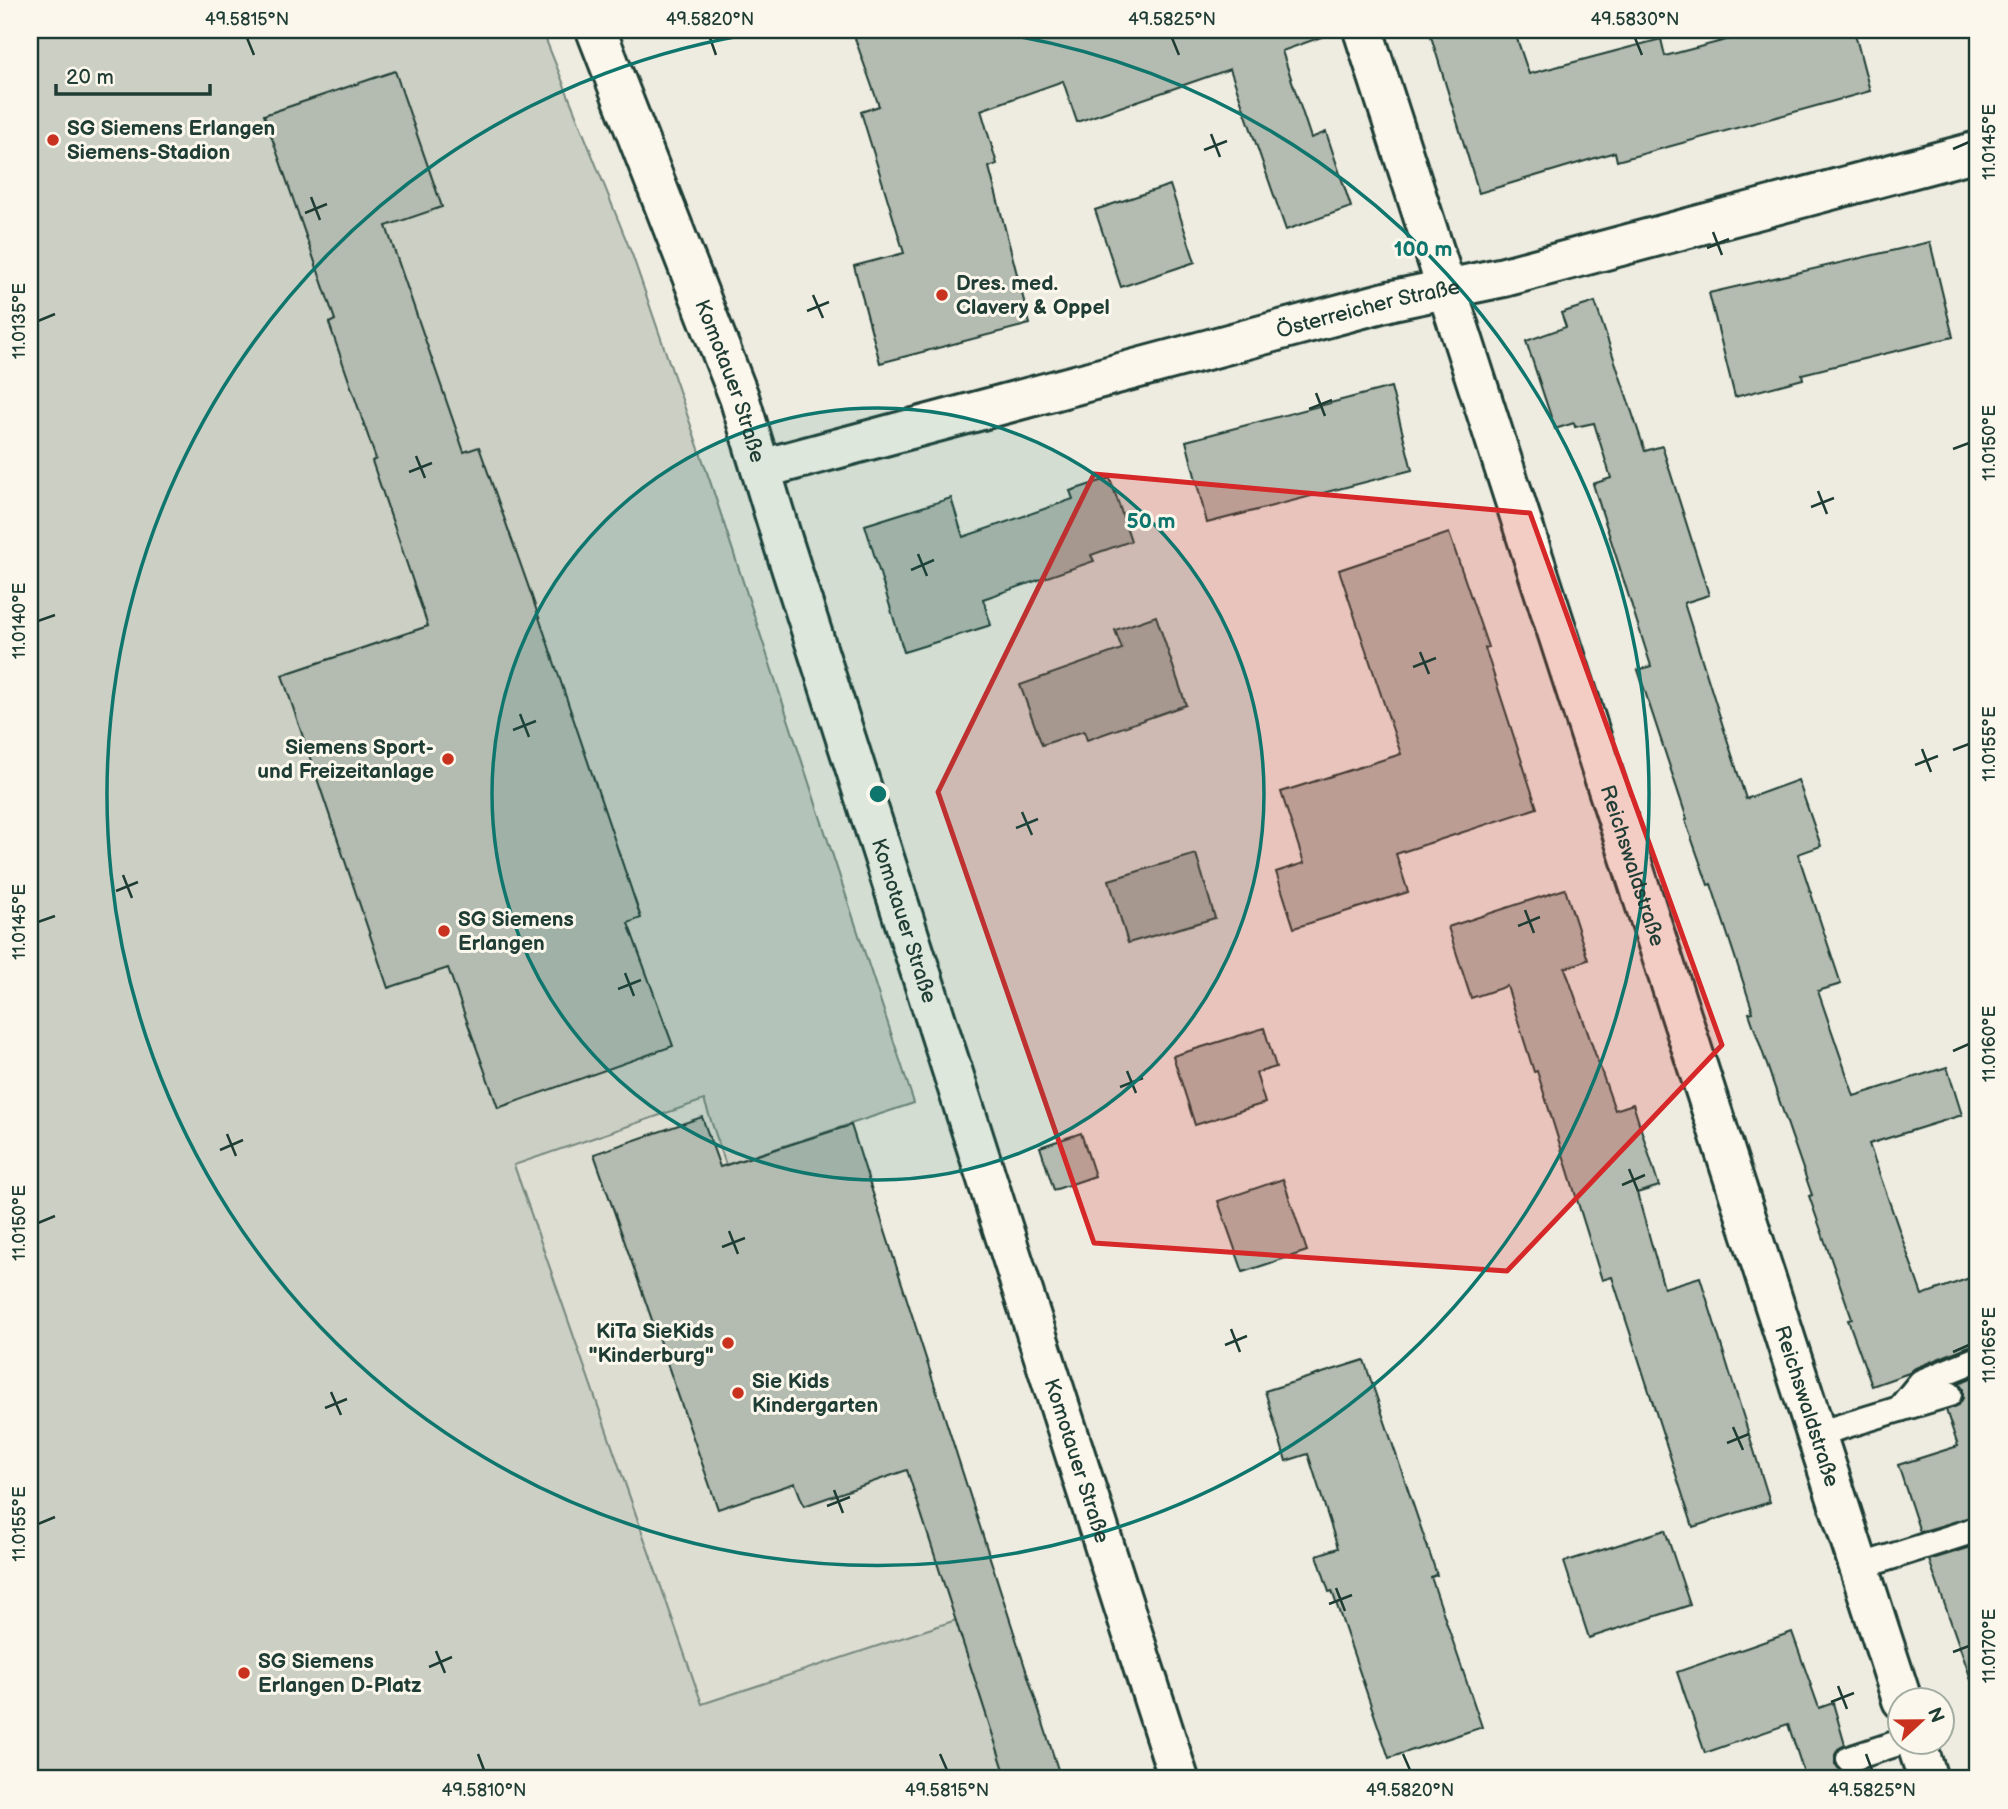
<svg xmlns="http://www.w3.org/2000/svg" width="2008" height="1809" viewBox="0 0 2008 1809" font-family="'Balsamiq Sans',sans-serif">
	<rect width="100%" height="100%" fill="#eeece1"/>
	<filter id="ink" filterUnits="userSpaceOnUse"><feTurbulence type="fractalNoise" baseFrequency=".0143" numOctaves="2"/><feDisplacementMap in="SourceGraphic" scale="14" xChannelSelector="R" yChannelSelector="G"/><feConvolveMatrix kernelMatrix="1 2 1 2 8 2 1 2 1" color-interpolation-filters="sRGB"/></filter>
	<g filter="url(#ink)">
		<path fill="#ddddd2" d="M704 1100 802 1141 956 1620 702 1704 513 1165Z"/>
		<path fill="#cbcfc4" stroke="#75867c" stroke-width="2" d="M30 30H542L633 257 711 484 914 1103 726 1165 704 1100 514 1165 702 1704 956 1620 1007 1779H30Z"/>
		<g fill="#b4bbb0" stroke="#1f3d34" stroke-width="2">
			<path d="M852 30H1323L1324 36 1282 51 1311 138 1326 132 1351 207 1286 230 1230 69 1077 122 1063 81 981 110 997 164 989 167 1030 324 880 363 854 266 904 253 861 112 879 106Z"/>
			<path d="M1429 30H1514L1529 74 1661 39 1665 56 1764 30H1854L1870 91 1617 161 1615 152 1479 193Z"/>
			<path d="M395 71 442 207 386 226 464 452 479 447 530 591 641 918 628 923 673 1046 498 1108 448 968 388 988 282 675 428 626 372 461 376 459 329 323 335 320 264 115Z"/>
			<path d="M1170 185 1195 262 1121 287 1095 210Z"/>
			<path d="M1930 242 1953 337 1802 374 1803 379 1735 397 1709 293Z"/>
			<path d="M1595 302 1645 451 1662 446 1709 595 1684 603 1746 799 1798 780 1821 846 1798 854 1841 984 1818 991 1854 1096 1947 1067 1962 1115 1869 1144 1922 1295 1978 1275V1346H1969L1915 1368 1909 1373 1872 1386 1848 1320 1852 1319 1809 1196 1812 1195 1749 1013 1753 1012 1711 884 1708 885 1685 820 1687 819 1638 670 1651 666 1593 484 1611 478 1594 423 1575 427 1574 423 1555 429 1526 341 1566 327 1561 313Z"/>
			<path d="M1391 387 1412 470 1207 523 1186 441Z"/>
			<path d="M1110 478 1131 541 1091 555 1094 561 983 599 991 625 904 652 865 525 951 498 963 537 1073 499 1070 491Z"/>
			<path d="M1449 533 1488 647 1485 648 1537 808 1396 854 1408 892 1294 928 1276 872 1304 863 1281 792 1401 754 1339 570Z"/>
			<path d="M1156 616 1186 705 1087 740 1084 731 1042 745 1020 685 1122 649 1115 630Z"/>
			<path d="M1196 854 1215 918 1128 943 1109 880Z"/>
			<path d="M1565 889 1588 960 1565 968 1615 1110 1633 1104 1659 1186 1637 1193 1664 1288 1700 1277 1770 1502 1693 1527 1612 1277 1602 1280 1537 1071 1534 1072 1507 986 1471 998 1448 927Z"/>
			<path d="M1264 1028 1276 1067 1256 1073 1265 1103 1195 1125 1173 1056Z"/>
			<path d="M702 1117 720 1167 851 1125 1061 1779H1007L907 1470 804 1506 795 1483 718 1509 594 1154Z"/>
			<path d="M1081 1133 1095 1176 1054 1190 1040 1147Z"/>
			<path d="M1283 1179 1307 1251 1243 1272 1218 1201Z"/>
			<path d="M1364 1360 1437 1575 1431 1577 1482 1727 1389 1758 1332 1591 1329 1592 1317 1555 1338 1548 1308 1454 1286 1461 1265 1391Z"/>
			<path d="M1978 1375V1515L1920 1532 1898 1465 1958 1446 1946 1410 1959 1405 1963 1398V1389L1959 1383Z"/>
			<path d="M1665 1530 1690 1605 1589 1638 1564 1562Z"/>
			<path d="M1978 1545V1681L1972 1682 1929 1560Z"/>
			<path d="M1792 1632 1819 1708 1833 1703 1845 1745 1838 1749 1835 1755V1764L1845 1773H1853L1855 1779H1806L1788 1724 1705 1753 1677 1672Z"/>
		</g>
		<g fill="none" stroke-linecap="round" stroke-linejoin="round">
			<defs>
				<g id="lane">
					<path d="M1899 1409 1921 1382 1975 1360"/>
					<path d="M1817 1434 1949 1394"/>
					<path d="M1859 1567 1978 1529"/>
					<path d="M1849 1759 1901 1742"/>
				</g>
				<g id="street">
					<path id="s1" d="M596 30 739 397 782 539 1179 1779"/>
					<path id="s2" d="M1363 30 1902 1700"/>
					<path id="s3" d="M761 469 1393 300 1504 277 1978 151"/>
					<path d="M1916 1742 1928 1779"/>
				</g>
			</defs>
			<use href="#lane" stroke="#1f3d34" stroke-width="30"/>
			<use href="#street" stroke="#1f3d34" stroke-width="44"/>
			<use href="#lane" stroke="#fbf7ec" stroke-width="24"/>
			<use href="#street" stroke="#fbf7ec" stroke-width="38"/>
		</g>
	</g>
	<path fill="#d62828" fill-opacity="0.2" stroke="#d62828" stroke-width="5" stroke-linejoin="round" d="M1094 474 1530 513 1722 1045 1507 1271 1094 1243 938 792Z"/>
	<path fill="none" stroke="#1f3d34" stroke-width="2.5" d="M247 38 254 55M710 38 716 55M1172 38 1179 55M1635 38 1642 55M1211 134 1220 157M1953 149 1969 142M1204 150 1227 141M311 197 320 220M305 213 327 204M1713 232 1722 255M1707 248 1729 239M813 295 823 318M807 311 829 302M38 321 55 314M1316 393 1325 416M1309 409 1332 400M1953 449 1969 443M416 456 425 478M409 472 432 463M1818 491 1827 514M1811 507 1834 498M918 554 927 576M911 570 934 560M38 621 55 615M1420 652 1429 674M1413 667 1436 658M520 714 529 737M513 730 536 721M1922 749 1931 772M1953 750 1969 744M1915 765 1938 756M1022 812 1032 835M1016 828 1038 819M123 875 132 898M116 891 138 882M1525 910 1534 933M38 922 55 916M1518 926 1540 917M625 973 634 996M618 989 641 980M1953 1051 1969 1044M1127 1071 1136 1093M1120 1087 1143 1078M227 1134 236 1156M220 1150 243 1140M1629 1169 1638 1191M1622 1185 1645 1175M38 1223 55 1216M729 1231 738 1254M722 1247 745 1238M1231 1329 1240 1352M1225 1345 1247 1336M1953 1352 1969 1345M331 1392 341 1415M325 1408 347 1399M1733 1427 1743 1450M1727 1443 1749 1434M834 1490 843 1513M827 1506 850 1497M38 1524 55 1517M1336 1588 1345 1611M1329 1604 1352 1595M436 1651 445 1673M1953 1652 1969 1646M429 1667 452 1657M1838 1686 1847 1709M1831 1702 1854 1693M478 1754 484 1770M940 1754 947 1770M1403 1754 1410 1770M1866 1754 1872 1770"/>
	<circle cx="878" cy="794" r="386" fill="#0f766e" fill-opacity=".12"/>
	<g fill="none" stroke="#0f766e" stroke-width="3.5">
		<circle cx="878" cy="794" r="386"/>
		<path d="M985 31A771 771 0 1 1 771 31"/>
	</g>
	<g fill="#c8321e" stroke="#fbf7ec" stroke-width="2.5">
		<circle cx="53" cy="140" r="7"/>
		<circle cx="942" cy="295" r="7"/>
		<circle cx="448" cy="759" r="7"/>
		<circle cx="444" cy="931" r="7"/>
		<circle cx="728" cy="1343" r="7"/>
		<circle cx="738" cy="1393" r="7"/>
		<circle cx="244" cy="1673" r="7"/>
	</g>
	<g text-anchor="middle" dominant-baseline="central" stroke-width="6" stroke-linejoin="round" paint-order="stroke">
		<g font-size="21" font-weight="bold" fill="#1f3d34" stroke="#fbf7ec" text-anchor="start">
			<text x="67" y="128">SG Siemens Erlangen<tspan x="67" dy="24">Siemens-Stadion</tspan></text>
			<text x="956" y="283">Dres. med.<tspan x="956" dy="24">Clavery &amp; Oppel</tspan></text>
			<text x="434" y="747" text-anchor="end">Siemens Sport-<tspan x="434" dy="24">und Freizeitanlage</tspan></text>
			<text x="458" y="919">SG Siemens<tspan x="458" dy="24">Erlangen</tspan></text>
			<text x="714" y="1331" text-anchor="end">KiTa SieKids<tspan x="714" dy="24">"Kinderburg"</tspan></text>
			<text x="752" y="1381">Sie Kids<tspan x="752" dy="24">Kindergarten</tspan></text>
			<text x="258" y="1661">SG Siemens<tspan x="258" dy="24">Erlangen D-Platz</tspan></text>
		</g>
		<g font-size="21" fill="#1f3d34" stroke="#fbf7ec">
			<text stroke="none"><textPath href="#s3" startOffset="628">Österreicher Straße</textPath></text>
			<text stroke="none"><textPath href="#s1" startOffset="376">Komotauer Straße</textPath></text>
			<text stroke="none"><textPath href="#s2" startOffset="878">Reichswaldstraße</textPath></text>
			<text stroke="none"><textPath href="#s1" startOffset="943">Komotauer Straße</textPath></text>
			<text stroke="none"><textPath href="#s2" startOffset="1446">Reichswaldstraße</textPath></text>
			<text stroke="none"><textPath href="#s1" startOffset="1510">Komotauer Straße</textPath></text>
		</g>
	</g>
	<circle cx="878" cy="794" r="10" fill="#0f766e" stroke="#fbf7ec" stroke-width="3.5"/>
	<g font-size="21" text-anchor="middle" font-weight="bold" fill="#0f766e" stroke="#fbf7ec" stroke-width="6" stroke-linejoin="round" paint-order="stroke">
		<text x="1423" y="256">100 m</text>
		<text x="1151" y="528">50 m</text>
	</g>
	<rect width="2008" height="1809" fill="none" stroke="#fbf7ec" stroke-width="77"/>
	<g transform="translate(1921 1721) rotate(68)"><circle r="33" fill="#fbf7ec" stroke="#a3ada2" stroke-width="2"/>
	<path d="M0-5L12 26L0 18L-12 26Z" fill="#c8321e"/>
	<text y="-10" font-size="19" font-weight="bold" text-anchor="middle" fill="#1f3d34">N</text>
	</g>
	<path d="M56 84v10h154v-10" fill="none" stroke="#1f3d34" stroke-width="3.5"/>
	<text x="66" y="84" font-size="21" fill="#1f3d34" stroke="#fbf7ec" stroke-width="5" paint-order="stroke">20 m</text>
	<rect x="38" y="38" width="1931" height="1732" fill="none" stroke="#1f3d34" stroke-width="2.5"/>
	<g font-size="18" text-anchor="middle" fill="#1f3d34">
		<text x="247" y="25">49.5815°N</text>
		<text x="710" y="25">49.5820°N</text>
		<text x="1172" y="25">49.5825°N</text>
		<text x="1635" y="25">49.5830°N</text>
		<text transform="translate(1989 142) rotate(-90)" y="6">11.0145°E</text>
		<text transform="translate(19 321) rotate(-90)" y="6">11.0135°E</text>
		<text transform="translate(1989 443) rotate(-90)" y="6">11.0150°E</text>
		<text transform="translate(19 621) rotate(-90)" y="6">11.0140°E</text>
		<text transform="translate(1989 744) rotate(-90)" y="6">11.0155°E</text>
		<text transform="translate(19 922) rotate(-90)" y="6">11.0145°E</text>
		<text transform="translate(1989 1044) rotate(-90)" y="6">11.0160°E</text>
		<text transform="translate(19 1223) rotate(-90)" y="6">11.0150°E</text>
		<text transform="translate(1989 1345) rotate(-90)" y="6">11.0165°E</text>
		<text transform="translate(19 1524) rotate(-90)" y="6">11.0155°E</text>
		<text transform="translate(1989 1646) rotate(-90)" y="6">11.0170°E</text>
		<text x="484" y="1796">49.5810°N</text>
		<text x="947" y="1796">49.5815°N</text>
		<text x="1410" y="1796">49.5820°N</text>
		<text x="1872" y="1796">49.5825°N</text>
	</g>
</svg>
